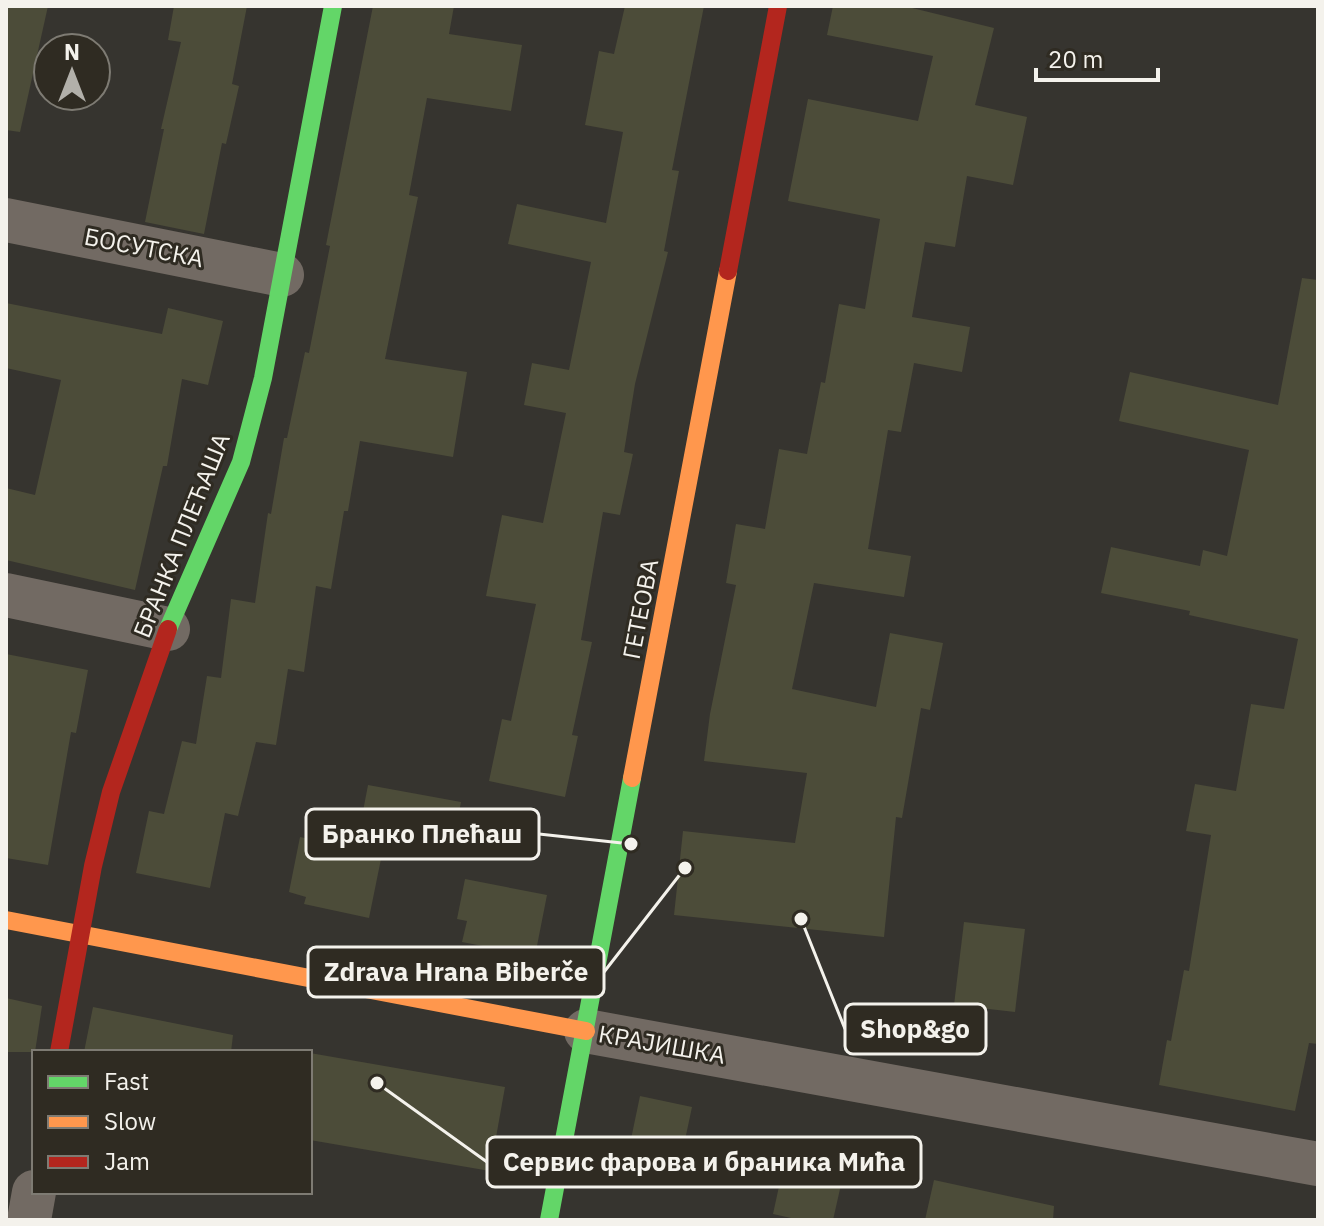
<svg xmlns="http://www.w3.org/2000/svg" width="1324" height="1226" viewBox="0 0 1324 1226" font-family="'IBM Plex Sans',sans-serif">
	<rect width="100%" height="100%" fill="#36342f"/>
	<g fill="#4c4c39">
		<path d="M6 6H48L20 132 6 130Z"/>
		<path d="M174 6H247L232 84 239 86 226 144 222 143 204 234 145 222 164 129H161L181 42 168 40Z"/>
		<path d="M373 6H454L449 34 522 45 511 111 427 98 409 195 418 197 385 359 467 372 453 457 360 441 348 511H344L331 589 316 586 304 672 288 669 276 745 256 742 238 816 225 813 210 888 136 873 149 811 164 814 182 741 196 744 207 676 221 678 231 599 255 603 268 513 271 514 284 438H287L305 352 309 353 330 246 326 245Z"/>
		<path d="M625 6H704L672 170 679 171 664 251 668 252 635 384 624 452 633 454 620 515 603 512 581 640 592 642 572 735 578 736 565 797 489 781 502 719 511 721 536 604 486 596 502 515 543 523 566 413 524 405 532 363 569 370 591 262 508 244 517 204 606 223 623 132 585 125 599 51 614 54Z"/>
		<path d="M833 6H904L994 28 975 105 1027 117 1013 185 967 176 955 247 925 242 912 317 970 327 962 372 914 363 901 432 888 430 868 549 911 556 904 597 814 583 792 689 876 707 890 633 943 643 930 710 921 708 902 818 896 817 884 937 674 915 683 831 795 843 807 773 704 761 710 714 736 585 726 583 736 524 765 529 779 449 807 454 821 382 825 383 839 304 865 309 880 219 788 201 808 99 918 121 933 56 827 35Z"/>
		<path d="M1302 278 1318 280V1044L1309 1043 1295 1111 1159 1085 1167 1040 1171 1041 1184 970 1189 971 1211 835 1186 831 1195 784 1236 791 1251 704 1284 709 1298 639 1189 615 1190 611 1101 593 1111 547 1200 566 1203 550 1227 556 1249 450 1119 421 1130 372 1278 405Z"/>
		<path d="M6 303 162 334 168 308 223 321 208 385 182 379 167 466H163L135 590 6 560V488L35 495 61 380 6 368Z"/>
		<path d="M6 654 88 670 76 733 71 732 48 865 6 858Z"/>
		<path d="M368 785 461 802 453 843 360 827Z"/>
		<path d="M300 837 382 854 369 918 304 904 306 897 289 892Z"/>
		<path d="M465 879 547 895 535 956 462 942 467 921 457 919Z"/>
		<path d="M964 922 1025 929 1015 1012 954 1005Z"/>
		<path d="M6 998 42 1006 35 1052H6Z"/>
		<path d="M93 1007 233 1035 231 1052H84Z"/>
		<path d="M310 1053 505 1087 490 1171 310 1140Z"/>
		<path d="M640 1096 692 1107 678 1173 626 1163Z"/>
		<path d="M788 1145 847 1158 833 1220H800L773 1214Z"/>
		<path d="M934 1180 1054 1206 1053 1220H925Z"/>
	</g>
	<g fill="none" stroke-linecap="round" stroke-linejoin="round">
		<g stroke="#726a63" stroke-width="44">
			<path d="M6 220 282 275"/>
			<path d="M6 595 168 629"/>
			<path d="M586 1031 1318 1164"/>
			<path d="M29 1220 34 1192"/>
		</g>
		<g stroke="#63d668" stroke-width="18">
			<path d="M168 629 241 462 263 378 333 6"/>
			<path d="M549 1220 632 778"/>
		</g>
		<g stroke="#ff974d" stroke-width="18">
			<path d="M632 778 728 271"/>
			<path d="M6 920 586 1031"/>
		</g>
		<g stroke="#b3261e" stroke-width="18">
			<path d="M728 271 778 6"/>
			<path d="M59 1052 93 866 111 792 168 629"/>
		</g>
	</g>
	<g text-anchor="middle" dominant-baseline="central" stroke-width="6" stroke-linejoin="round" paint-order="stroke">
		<g font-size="24" fill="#f4f2ec" stroke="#2f2b22">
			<text transform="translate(144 247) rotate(11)">БОСУТСКА</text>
			<text transform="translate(181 535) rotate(-68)">БРАНКА ПЛЕЋАША</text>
			<text transform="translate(640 609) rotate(-79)">ГЕТЕОВА</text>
			<text transform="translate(662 1044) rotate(10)">КРАЈИШКА</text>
		</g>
	</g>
	<path fill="none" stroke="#f4f2ec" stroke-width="3" d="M631 844L539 834M685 868L604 972M801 919L845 1029M377 1083L487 1162"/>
	<g fill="#f4f2ec" stroke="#2f2b22" stroke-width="3">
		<circle cx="631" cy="844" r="8"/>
		<circle cx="685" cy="868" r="8"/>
		<circle cx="801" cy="919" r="8"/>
		<circle cx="377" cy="1083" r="8"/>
	</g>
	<g fill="#2f2b22" stroke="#f4f2ec" stroke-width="3">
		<rect x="306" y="809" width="233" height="50" rx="8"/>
		<rect x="308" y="947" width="296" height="50" rx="8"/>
		<rect x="845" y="1004" width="141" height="50" rx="8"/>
		<rect x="487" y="1137" width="434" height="50" rx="8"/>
	</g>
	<g font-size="26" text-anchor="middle" font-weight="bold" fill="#f4f2ec">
		<text x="422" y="843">Бранко Плећаш</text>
		<text x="456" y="981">Zdrava Hrana Biberče</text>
		<text x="915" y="1038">Shop&amp;go</text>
		<text x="704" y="1171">Сервис фарова и браника Мића</text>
	</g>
	<rect width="1324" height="1226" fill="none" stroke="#f4f2ec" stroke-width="16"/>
	<rect x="32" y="1050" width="280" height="144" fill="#2f2b22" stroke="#7e7b73" stroke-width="2"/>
	<rect x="48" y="1076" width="40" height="12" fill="#63d668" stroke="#7e7b73" stroke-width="2"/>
	<text x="104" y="1090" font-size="24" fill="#f4f2ec">Fast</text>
	<rect x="48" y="1116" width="40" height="12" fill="#ff974d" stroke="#7e7b73" stroke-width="2"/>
	<text x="104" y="1130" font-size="24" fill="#f4f2ec">Slow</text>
	<rect x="48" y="1156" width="40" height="12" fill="#b3261e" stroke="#7e7b73" stroke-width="2"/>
	<text x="104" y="1170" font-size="24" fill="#f4f2ec">Jam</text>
	<g transform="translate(72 72)"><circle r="38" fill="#2f2b22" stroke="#7e7b73" stroke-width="2"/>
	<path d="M0-6L14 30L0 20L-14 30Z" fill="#b2b0aa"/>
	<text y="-12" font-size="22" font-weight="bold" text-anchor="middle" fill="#f4f2ec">N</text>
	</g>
	<path d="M1036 68v12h122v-12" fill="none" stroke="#f4f2ec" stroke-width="4"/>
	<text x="1048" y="68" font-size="24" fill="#f4f2ec" stroke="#2f2b22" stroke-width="6" paint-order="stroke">20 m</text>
</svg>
